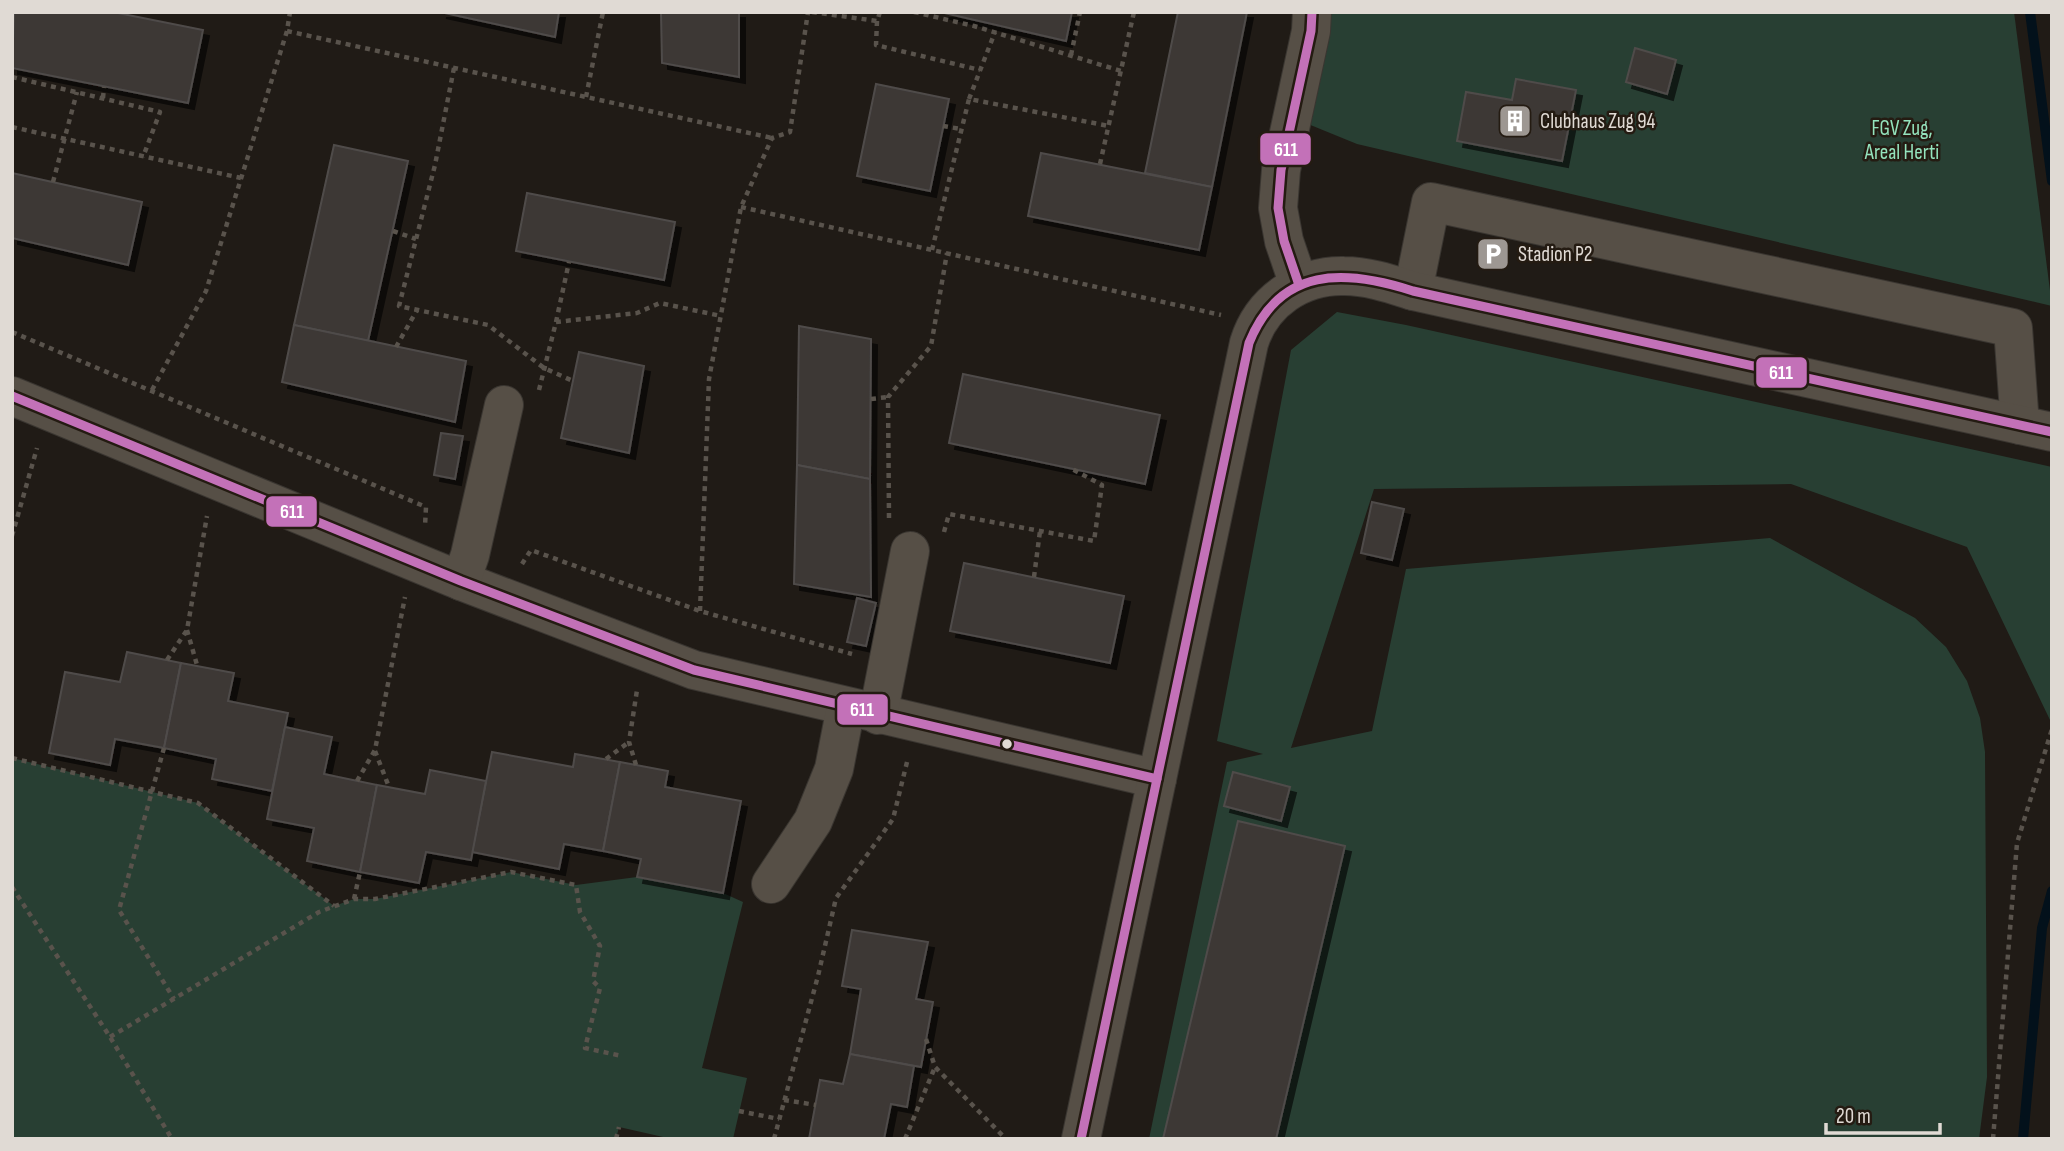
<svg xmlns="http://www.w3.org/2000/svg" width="2064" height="1151" viewBox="0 0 2064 1151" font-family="'Sofia Sans Condensed',sans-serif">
	<defs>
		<filter id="shadow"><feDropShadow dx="6" dy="6" stdDeviation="0" flood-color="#0009"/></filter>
	</defs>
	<rect width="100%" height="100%" fill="#201b16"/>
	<g fill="#283f33">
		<path d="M1327 12H2014L2052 306 1357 144 1308 124Z"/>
		<path d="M1337 312 1406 325 2052 467 2050 720 1967 547 1791 484 1374 489 1291 748 1372 731 1406 569 1770 538 1915 618 1946 647 1967 681 1980 718 1985 752 1987 1077 1979 1139H1149L1227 762 1263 754 1217 741 1291 350Z"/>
		<path d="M12 758 198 803 334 906 354 899H375L511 872 576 885 637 877 723 893 743 902 702 1068 747 1078 733 1139H672L619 1127 616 1139H12Z"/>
	</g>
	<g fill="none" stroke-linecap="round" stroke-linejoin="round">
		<g stroke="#03111b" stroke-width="10">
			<path d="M2030 12 2052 181"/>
			<path d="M2023 1139 2042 928 2052 891"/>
		</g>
	</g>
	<g fill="#3c3836" stroke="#4f4b4a" stroke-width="2" filter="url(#shadow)">
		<path d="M14 12H113L203 30 188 103 12 68Z"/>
		<path d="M440 12H559L555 37Z"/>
		<path d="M661 12H739V77L662 63Z"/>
		<path d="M940 12H1072L1066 41Z"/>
		<path d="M1178 12H1247L1212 187 1145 173Z"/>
		<path d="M1635 48 1676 60 1667 94 1626 82Z"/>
		<path d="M1516 79 1576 90 1562 161 1457 141 1466 92 1512 100Z"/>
		<path d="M876 84 949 99 930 191 857 176Z"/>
		<path d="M334 145 408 161 368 341 294 325Z"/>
		<path d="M1041 153 1212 187 1199 250 1028 216Z"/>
		<path d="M12 173 142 202 128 265 12 238Z"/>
		<path d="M527 193 675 222 664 280 516 251Z"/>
		<path d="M294 325 466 361 455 422 282 382Z"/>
		<path d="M799 326 871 339 870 479 797 465Z"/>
		<path d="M579 352 644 366 629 453 561 438Z"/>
		<path d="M963 374 1160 415 1145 484 949 443Z"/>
		<path d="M441 433 463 436 455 479 434 475Z"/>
		<path d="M797 465 870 479 871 597 794 584Z"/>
		<path d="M1372 502 1404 509 1392 560 1361 553Z"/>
		<path d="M964 563 1124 596 1110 663 950 631Z"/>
		<path d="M857 598 876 603 866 646 847 642Z"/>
		<path d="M127 652 181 663 164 748 115 739 110 765 49 753 65 672 120 682Z"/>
		<path d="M181 663 234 673 228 701 288 713 272 791 212 779 216 759 164 748Z"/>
		<path d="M285 727 332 737 324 774 377 785 360 872 307 861 314 828 267 819Z"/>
		<path d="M492 752 573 767 575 754 620 762 603 851 564 844 559 869 472 852Z"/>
		<path d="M620 762 668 771 665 787 741 801 723 893 637 877 641 859 603 851Z"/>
		<path d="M430 770 486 781 471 860 426 852 419 883 360 872 377 785 425 794Z"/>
		<path d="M1233 772 1290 787 1281 821 1224 806Z"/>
		<path d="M1238 821 1345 846 1276 1139H1163Z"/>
		<path d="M852 930 928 942 916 999 933 1002 921 1067 850 1054 861 989 842 986Z"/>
		<path d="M850 1054 914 1066 907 1107 891 1104 884 1139H809L820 1080 843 1084Z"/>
	</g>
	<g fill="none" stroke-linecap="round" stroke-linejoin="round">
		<defs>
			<g id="minor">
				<path d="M1299 285 1284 241 1278 208 1281 170 1311 31 1312 12"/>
				<path d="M1413 291 1431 202 2013 328 2020 425"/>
				<path d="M12 396 461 581 694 670 1157 779"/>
				<path d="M461 581 470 555 504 405"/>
				<path d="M878 715 910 551"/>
				<path d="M771 884 813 821 834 769 846 707"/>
				<path d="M1081 1139 1249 343C1262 301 1301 275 1344 276 1368 276 1391 284 1413 291L2052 432"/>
			</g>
		</defs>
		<use href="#minor" stroke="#3a3631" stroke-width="40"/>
		<g stroke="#59534c" stroke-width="4.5" stroke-dasharray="5 5" stroke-linecap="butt">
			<path d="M812 12 877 21 880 12"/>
			<path d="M914 12 974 26 1121 71"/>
			<path d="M877 21 876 45 980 70"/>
			<path d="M287 31 772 138"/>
			<path d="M1071 55 1080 12"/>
			<path d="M454 68 435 165 399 306 488 325 544 368 573 381"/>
			<path d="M12 77 160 112 143 157"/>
			<path d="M586 97 603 12"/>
			<path d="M103 98 104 87"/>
			<path d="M969 99 995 32"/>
			<path d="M943 126 961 129"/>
			<path d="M12 127 241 178"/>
			<path d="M1100 164 1134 12"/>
			<path d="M53 182 77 92"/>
			<path d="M741 207 1221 315"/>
			<path d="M393 231 416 239"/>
			<path d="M932 250 969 99 1109 126"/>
			<path d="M556 322 569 262"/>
			<path d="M12 332 426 507 425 526"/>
			<path d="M396 347 417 310"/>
			<path d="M152 390 206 291 287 31 290 12"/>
			<path d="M539 390 556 322 637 313 660 303 721 316"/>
			<path d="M871 399 888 397"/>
			<path d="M889 518 888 397 931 346 947 253"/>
			<path d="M944 532 949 514 1094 541 1102 485 1072 469"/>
			<path d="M12 536 37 448"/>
			<path d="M522 564 531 550 700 611 852 654"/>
			<path d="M1034 577 1040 531"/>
			<path d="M700 611 709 379 741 207 772 138 790 132 808 12"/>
			<path d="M187 630 197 665"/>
			<path d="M167 660 187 630 207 516"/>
			<path d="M164 748 119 910 174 999"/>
			<path d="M375 751 389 787"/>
			<path d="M12 758 198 803 334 906"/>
			<path d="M606 759 629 742"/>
			<path d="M636 765 629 742 637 690"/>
			<path d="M357 781 375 750 405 597"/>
			<path d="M12 887 110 1037 172 1139"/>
			<path d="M354 899 360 872"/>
			<path d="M110 1037 319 912 354 899H375L511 872 576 885 580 912 600 946 593 981 600 988 585 1048 622 1056"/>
			<path d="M926 1039 935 1067 1006 1139"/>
			<path d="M784 1100 816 1105"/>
			<path d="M739 1111 779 1119"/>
			<path d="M616 1139 619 1127"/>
			<path d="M774 1139 818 976 836 898 893 819 908 758"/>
			<path d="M905 1139 935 1067"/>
			<path d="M1993 1139 2017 843 2052 729"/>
		</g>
		<use href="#minor" stroke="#564f46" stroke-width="38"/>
		<defs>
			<g id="bus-1">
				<path d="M1299 285 1284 241 1278 208 1281 170 1311 31 1312 12"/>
				<path d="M12 396 461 581 694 670 1157 779"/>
				<path d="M1081 1139 1249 343C1280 266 1345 269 1413 291L2052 432"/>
			</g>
		</defs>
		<use href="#bus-1" stroke="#241b12" stroke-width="14"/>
		<use href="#bus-1" stroke="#c371b8" stroke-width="9"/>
	</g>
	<defs>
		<symbol id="building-square" viewBox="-11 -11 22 22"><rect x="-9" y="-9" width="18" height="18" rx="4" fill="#9d9792" stroke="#241b12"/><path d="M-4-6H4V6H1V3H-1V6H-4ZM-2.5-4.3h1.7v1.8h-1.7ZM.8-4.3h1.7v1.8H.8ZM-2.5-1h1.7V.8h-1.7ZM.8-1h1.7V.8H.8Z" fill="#fff"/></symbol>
		<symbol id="parking-square" viewBox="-11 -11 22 22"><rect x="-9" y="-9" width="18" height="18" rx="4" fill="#9d9792" stroke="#241b12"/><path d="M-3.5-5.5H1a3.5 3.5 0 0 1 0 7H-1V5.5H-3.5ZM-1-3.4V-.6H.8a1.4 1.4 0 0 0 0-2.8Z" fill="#fff"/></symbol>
	</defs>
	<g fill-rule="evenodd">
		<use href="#building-square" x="1496" y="102" width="38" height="38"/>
		<use href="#parking-square" x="1474" y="235" width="38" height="38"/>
	</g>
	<circle fill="#e0dad4" stroke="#241b12" stroke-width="2.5" cx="1007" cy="744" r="6"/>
	<g text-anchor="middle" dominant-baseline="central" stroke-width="5" stroke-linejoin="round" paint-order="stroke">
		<g font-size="21" fill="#e0dad4" stroke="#241b12" text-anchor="start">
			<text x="1540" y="121">Clubhaus Zug 94</text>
			<text x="1518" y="254">Stadion P2</text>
		</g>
		<g font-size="21" fill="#94e3bd" stroke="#241b12">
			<text x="1902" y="128">FGV Zug,<tspan x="1902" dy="24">Areal Herti</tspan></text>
		</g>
	</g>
	<g stroke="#241b12" stroke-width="2.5">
		<rect x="1259" y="132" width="53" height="34" rx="7" fill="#c371b8"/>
		<rect x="1755" y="356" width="53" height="33" rx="7" fill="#c371b8"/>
		<rect x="265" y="495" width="53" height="33" rx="7" fill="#c371b8"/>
		<rect x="836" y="693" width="53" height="33" rx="7" fill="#c371b8"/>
	</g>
	<g font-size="19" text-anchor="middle" font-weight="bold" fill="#fff">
		<text x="1286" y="156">611</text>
		<text x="1781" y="379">611</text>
		<text x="292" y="518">611</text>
		<text x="862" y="716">611</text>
	</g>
	<rect width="2064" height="1151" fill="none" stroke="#e0dad4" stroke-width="28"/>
	<path d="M1826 1123v10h114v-10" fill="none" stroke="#e0dad4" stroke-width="3.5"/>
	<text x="1836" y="1123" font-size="21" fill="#e0dad4" stroke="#241b12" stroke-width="5" paint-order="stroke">20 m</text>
</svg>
